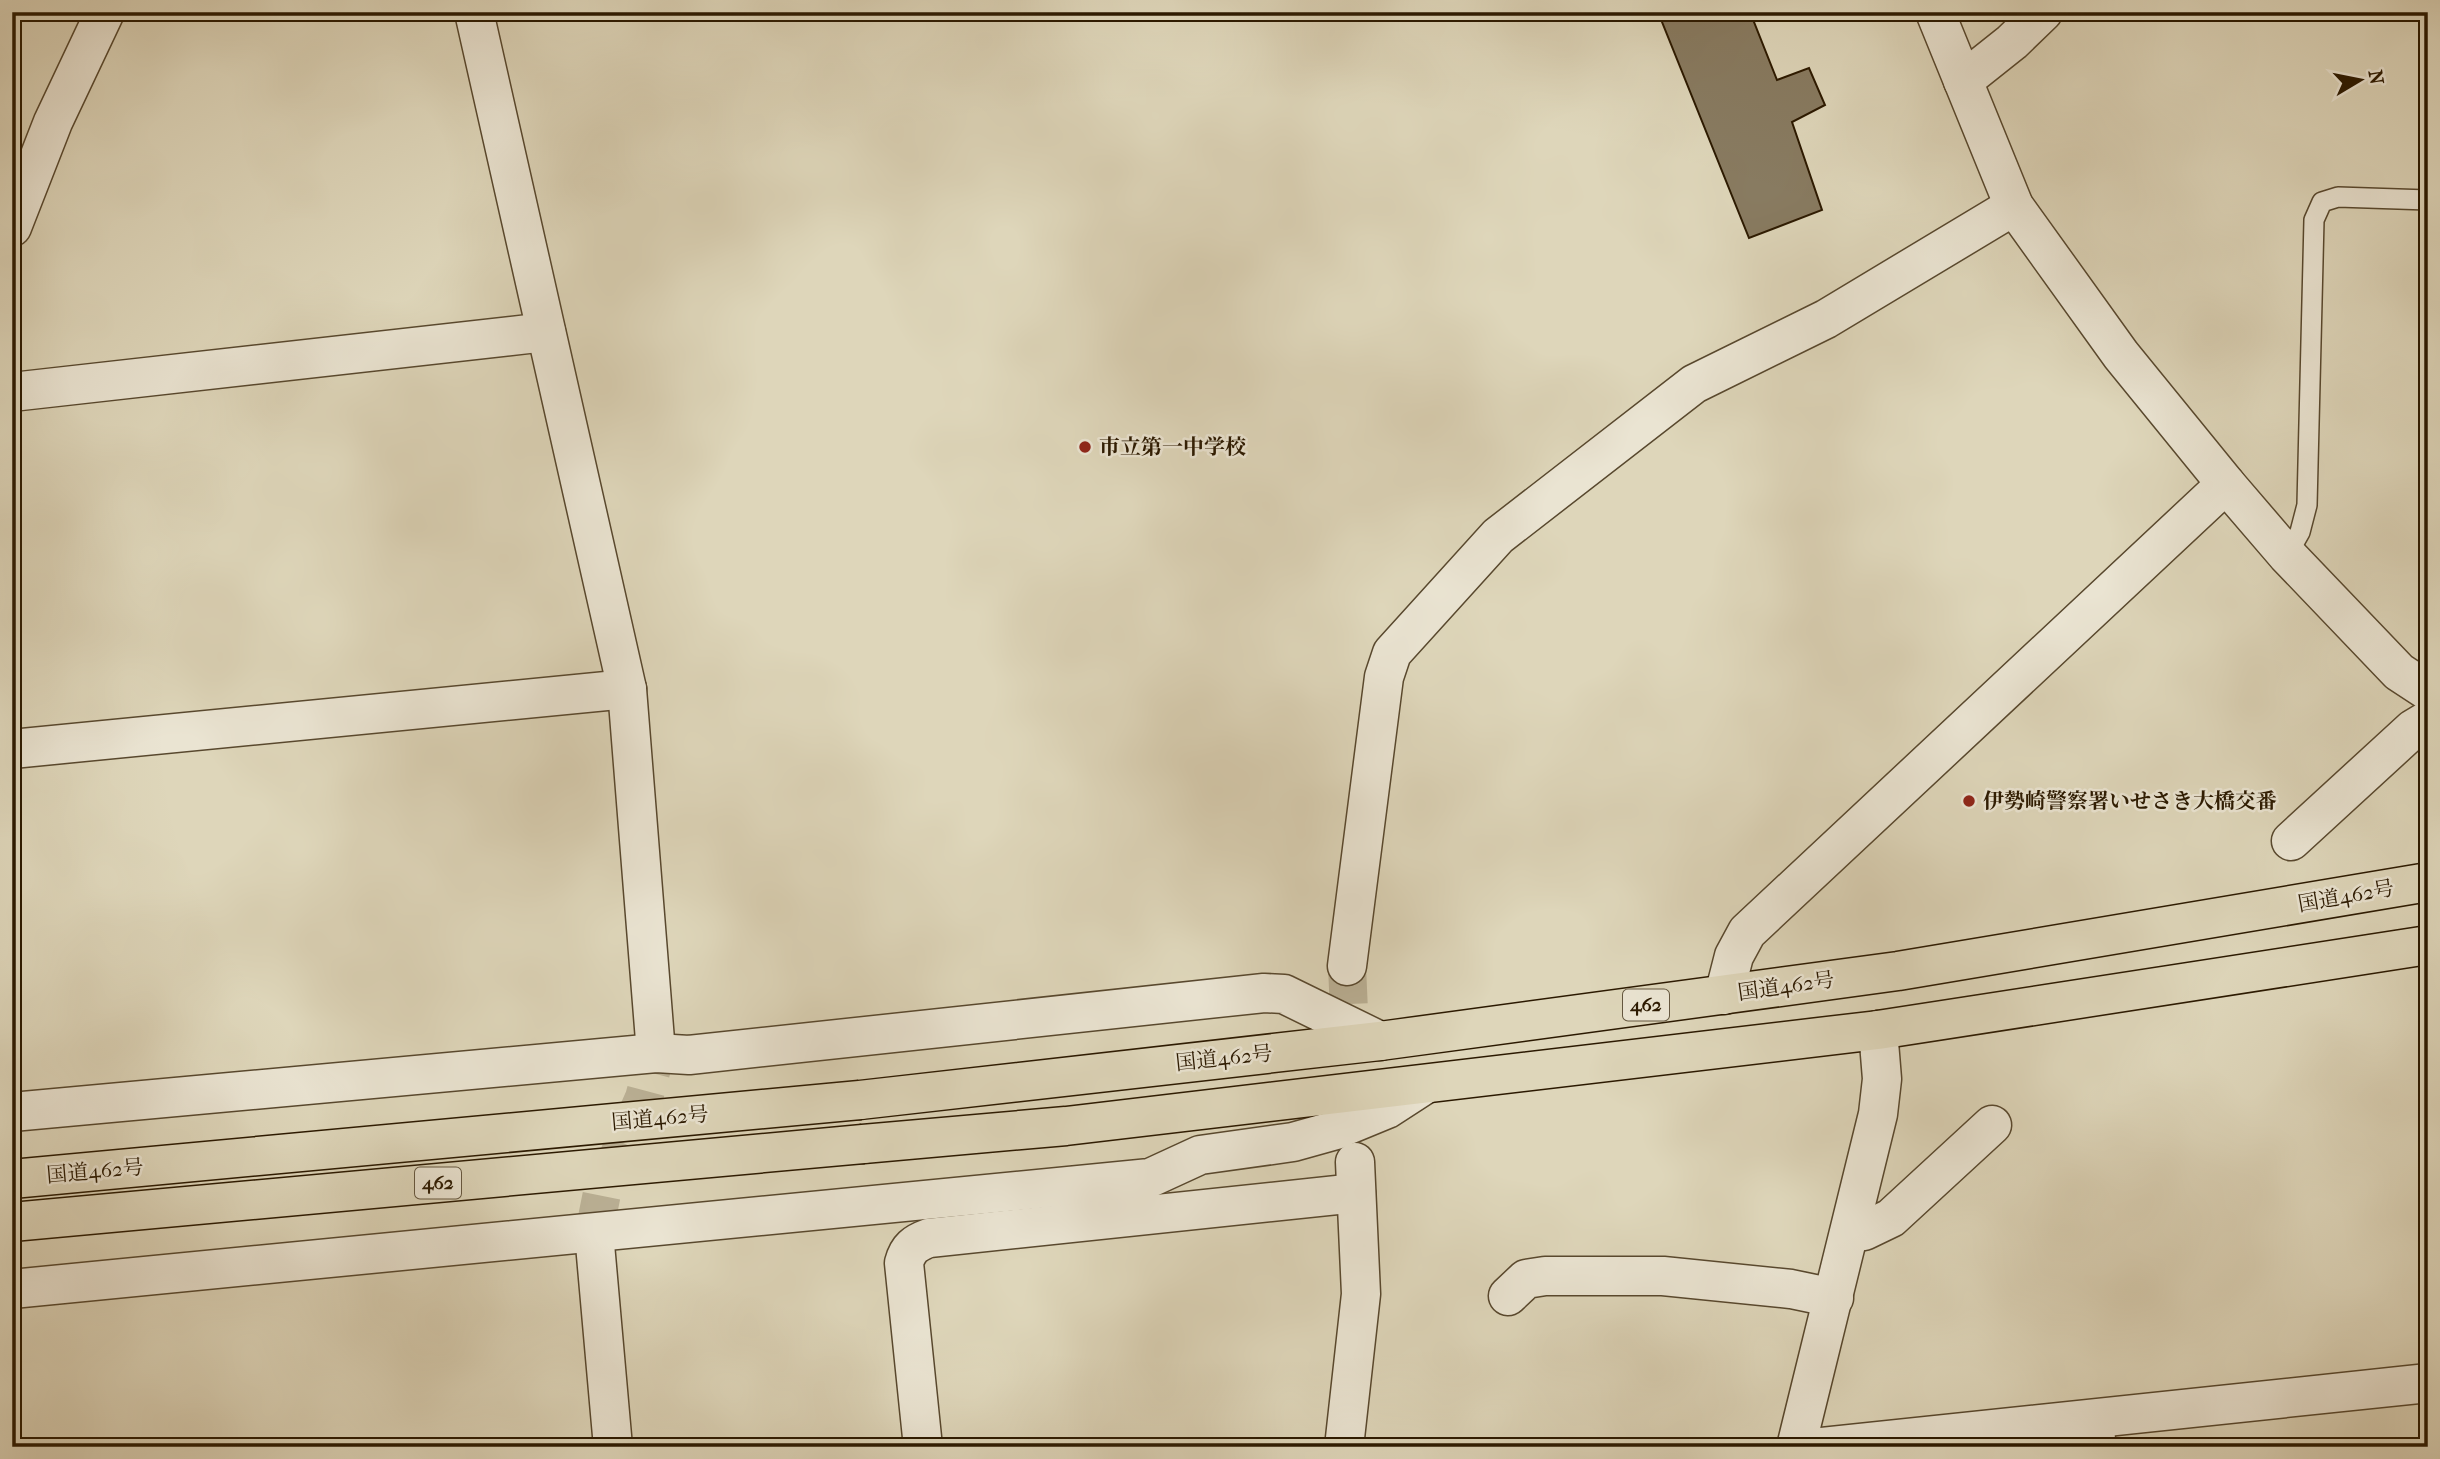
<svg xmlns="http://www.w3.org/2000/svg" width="2440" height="1459" viewBox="0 0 2440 1459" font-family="'IM FELL French Canon','Noto Serif JP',serif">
	<rect width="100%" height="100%" fill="#ded6ba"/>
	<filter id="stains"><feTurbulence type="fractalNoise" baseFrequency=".00286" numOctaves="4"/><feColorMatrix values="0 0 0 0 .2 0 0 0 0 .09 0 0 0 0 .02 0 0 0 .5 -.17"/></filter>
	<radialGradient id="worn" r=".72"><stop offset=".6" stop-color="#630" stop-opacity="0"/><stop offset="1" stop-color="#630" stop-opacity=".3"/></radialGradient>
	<path fill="#887b61" stroke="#2b1900" stroke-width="2" d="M1658 12H1750L1777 80 1809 68 1825 105 1792 122 1822 210 1749 238Z"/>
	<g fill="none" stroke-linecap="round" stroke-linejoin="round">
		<g stroke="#bab095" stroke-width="38" stroke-dasharray="38 19" stroke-linecap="butt">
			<path d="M1347 966 1354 1125"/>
			<path d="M594 1233 602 1193 644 1098 656 1053"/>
		</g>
		<defs>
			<g id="service">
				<path d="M2287 555 2300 532 2307 505 2314 220 2322 202 2338 197 2428 200"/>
				<path d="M2104 1418 2106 1447"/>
			</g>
			<g id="minor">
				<path d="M474 12 627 689 656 1053"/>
				<path d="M1935 12 2014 206 2121 355 2226 484 2287 555 2399 672 2428 691"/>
				<path d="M1963 81 2012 42 2043 12"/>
				<path d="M12 227 53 122 105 12"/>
				<path d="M12 392 546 332"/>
				<path d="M12 749 627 689"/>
				<path d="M2291 841 2413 729 2428 720"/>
				<path d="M1347 966 1384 677 1392 653 1498 536 1694 384 1826 319 2014 206"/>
				<path d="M1724 995 1734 956 1747 932 2226 484"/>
				<path d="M12 1112 656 1053 689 1055 1264 993 1284 994 1380 1041"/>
				<path d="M1850 1232 1864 1231 1891 1218 1992 1125"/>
				<path d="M594 1233 613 1447"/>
				<path d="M12 1289 1150 1178 1200 1155 1293 1142 1336 1130 1387 1109 1424 1085"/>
				<path d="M1508 1296 1526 1279 1545 1276H1663L1791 1289 1834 1298"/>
				<path d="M923 1447 904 1263C908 1248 915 1243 929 1238L1356 1193"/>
				<path d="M1344 1447 1361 1294 1355 1162"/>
			</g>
			<g id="tertiary">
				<path d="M1796 1447 1878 1114 1882 1079 1878 1030"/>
				<path d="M1822 1447 2428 1383"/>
			</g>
			<g id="trunk">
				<path d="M860 1100 1380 1041 1898 971 2428 882"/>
				<path d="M863 1144 1066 1126 1878 1030 2428 945"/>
			</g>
		</defs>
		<use href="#service" stroke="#58482e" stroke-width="22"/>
		<use href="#minor" stroke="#58482e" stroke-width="41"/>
		<use href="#tertiary" stroke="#58482e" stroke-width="41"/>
		<use href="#trunk" stroke="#2b1900" stroke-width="41"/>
		<use href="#service" stroke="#eae4d2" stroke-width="19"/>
		<use href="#minor" stroke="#eae4d2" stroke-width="38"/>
		<use href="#tertiary" stroke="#eae4d2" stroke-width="38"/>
		<use href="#trunk" stroke="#ded6ba" stroke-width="38"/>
		<defs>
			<g id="trunk-bridge">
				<path d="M12 1179 860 1100"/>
				<path d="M12 1222 863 1144"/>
			</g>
		</defs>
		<use href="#trunk-bridge" stroke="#2b1900" stroke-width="41" stroke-linecap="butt"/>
		<use href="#trunk-bridge" stroke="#ded6ba" stroke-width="38"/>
	</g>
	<g fill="#8f2418" stroke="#eae4d2" stroke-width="2.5">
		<circle cx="1085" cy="447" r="7"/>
		<circle cx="1969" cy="801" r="7"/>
	</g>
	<g text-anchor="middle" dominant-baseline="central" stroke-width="5" stroke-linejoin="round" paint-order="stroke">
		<g fill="#eae4d2" stroke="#64563f" stroke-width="2">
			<rect x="1623" y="989.5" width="46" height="31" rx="5"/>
			<rect x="415" y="1167.5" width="46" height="31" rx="5"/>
		</g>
		<g font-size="19" font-weight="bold" fill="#2b1900">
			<text x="1646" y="1005">462</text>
			<text x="438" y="1183">462</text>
		</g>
		<g font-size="21" font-weight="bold" fill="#2b1900" stroke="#eae4d2" text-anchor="start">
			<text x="1099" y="447">市立第一中学校</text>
			<text x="1983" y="801">伊勢崎警察署いせさき大橋交番</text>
		</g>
		<g font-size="21" fill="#2b1900" stroke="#eae4d2">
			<text transform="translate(2346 896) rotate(-10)">国道462号</text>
			<text transform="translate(1786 986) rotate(-8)">国道462号</text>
			<text transform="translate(1224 1058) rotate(-6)">国道462号</text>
			<text transform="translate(660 1118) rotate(-5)">国道462号</text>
			<text transform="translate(95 1171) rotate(-5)">国道462号</text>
		</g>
	</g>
	<rect width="2440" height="1459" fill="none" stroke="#ded6ba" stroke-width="42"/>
	<rect x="14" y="14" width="2412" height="1431" fill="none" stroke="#2b1900" stroke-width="3.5"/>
	<rect x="21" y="21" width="2398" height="1417" fill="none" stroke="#2b1900" stroke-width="2"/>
	<g transform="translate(2360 80) rotate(80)" stroke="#eae4d2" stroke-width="5" paint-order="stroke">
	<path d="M0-5L12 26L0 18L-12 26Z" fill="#2b1900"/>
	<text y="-10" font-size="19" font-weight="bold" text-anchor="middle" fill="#2b1900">N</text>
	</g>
	<rect width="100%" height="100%" filter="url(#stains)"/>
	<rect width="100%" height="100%" fill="url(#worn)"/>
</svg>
